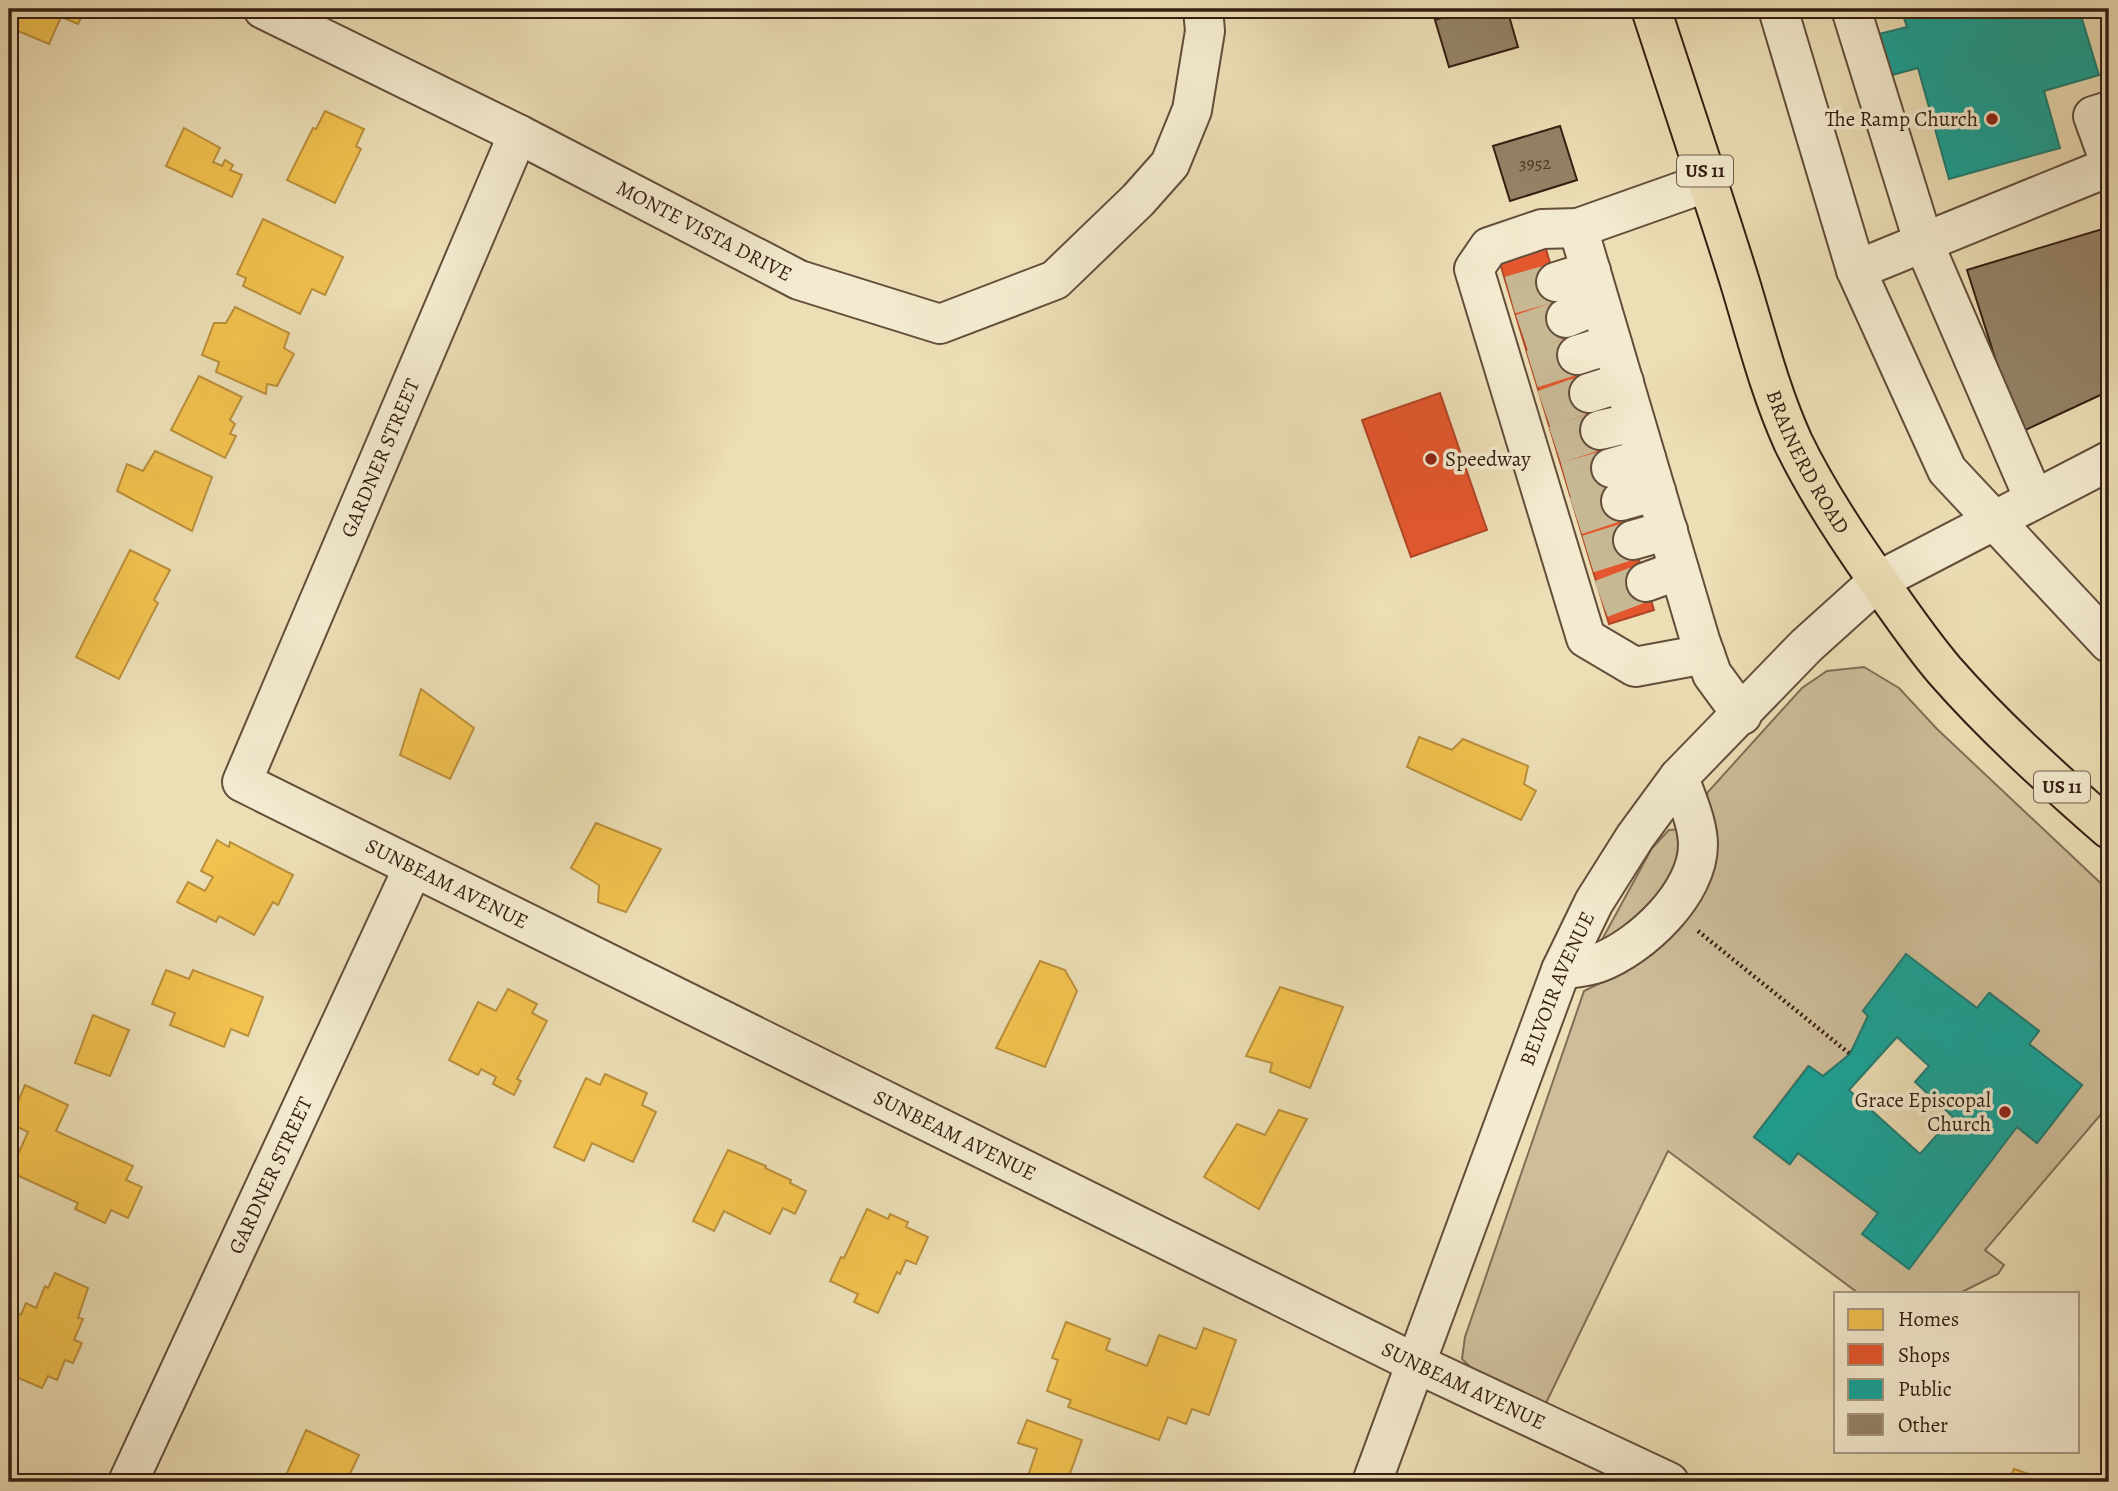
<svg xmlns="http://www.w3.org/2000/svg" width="2118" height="1491" viewBox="0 0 2118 1491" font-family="Alegreya,serif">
	<rect width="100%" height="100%" fill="#ecdeb5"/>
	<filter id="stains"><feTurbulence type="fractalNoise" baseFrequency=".00286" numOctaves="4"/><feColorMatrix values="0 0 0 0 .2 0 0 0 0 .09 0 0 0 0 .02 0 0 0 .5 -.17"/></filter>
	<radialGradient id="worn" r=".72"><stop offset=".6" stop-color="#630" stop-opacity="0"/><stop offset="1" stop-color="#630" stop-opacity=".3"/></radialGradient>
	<g fill="#cdbd99" stroke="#816e56" stroke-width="2" fill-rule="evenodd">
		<path d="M1864 667 1899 688 1937 729 2109 891V1105L1985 1250 2004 1265 1998 1274 1960 1293H1858L1668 1151 1546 1403 1486 1382 1462 1359 1465 1337 1584 991 1623 972 1714 861 1707 793 1802 688 1827 671ZM1906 955 1977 1008 1990 993 2039 1031 2029 1044 2082 1085 2037 1143 2017 1127 1878 1213 1798 1153 1789 1164 1754 1137 1808 1066 1823 1076 1850 1054 1868 1016 1863 1011Z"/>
		<path d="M1682 829 1687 840 1659 899 1598 947 1652 848 1669 830Z"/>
	</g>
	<g fill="#f2c14e" stroke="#b9903c" stroke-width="2">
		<path d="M9 9H85L78 24 61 17 49 44 11 28 9 32Z"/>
		<path d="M325 111 364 129 356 146 361 149 335 203 287 180 313 128 316 129Z"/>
		<path d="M184 128 220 148 213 162 222 166 225 160 233 165 230 170 242 175 232 197 166 166Z"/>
		<path d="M263 219 343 257 325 295 312 289 300 314 243 286 246 278 237 274Z"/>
		<path d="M235 307 289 333 284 348 294 354 277 386 267 384 266 394 216 372 219 362 202 355 214 323H226Z"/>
		<path d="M199 376 242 397 230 420 235 424 230 434 236 436 225 458 171 430Z"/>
		<path d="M155 451 212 477 192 531 117 491 127 464 143 471Z"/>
		<path d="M130 550 170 570 154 600 158 603 119 679 76 657Z"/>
		<path d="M421 689 474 728 450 779 400 755Z"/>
		<path d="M1419 737 1452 750 1463 739 1528 766 1524 784 1536 791 1521 820 1407 767Z"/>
		<path d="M596 823 661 849 626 912 598 902 599 885 571 868Z"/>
		<path d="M217 840 229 847 230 842 293 875 278 905 273 902 254 935 219 916 216 922 177 902 188 882 205 891 213 877 201 871Z"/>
		<path d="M1040 961 1065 970 1077 991 1045 1067 996 1048Z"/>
		<path d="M166 970 189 979 193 970 263 997 248 1036 231 1029 224 1047 170 1025 175 1013 152 1004Z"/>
		<path d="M1280 987 1343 1007 1310 1088 1270 1072 1272 1063 1246 1056Z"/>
		<path d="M508 989 537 1004 532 1013 547 1021 517 1079 521 1081 514 1095 493 1084 496 1077 481 1069 478 1075 449 1060 478 1002 496 1011Z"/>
		<path d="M93 1015 129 1030 110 1076 75 1063Z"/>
		<path d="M605 1074 647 1093 642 1105 656 1112 633 1162 592 1143 584 1161 554 1147 586 1078 600 1085Z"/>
		<path d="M25 1085 68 1105 56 1131 133 1166 126 1180 142 1187 128 1218 111 1210 105 1223 75 1209 78 1203 10 1172 28 1132 9 1123Z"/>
		<path d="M1279 1110 1307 1119 1259 1209 1204 1177 1237 1124 1265 1135Z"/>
		<path d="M728 1150 766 1166 765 1168 791 1180 790 1183 806 1191 795 1214 783 1208 770 1234 724 1211 714 1231 693 1221Z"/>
		<path d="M867 1209 888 1219 890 1214 908 1222 906 1227 928 1237 916 1264 906 1260 900 1274 897 1272 878 1313 854 1302 858 1294 830 1281 841 1257 844 1258Z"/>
		<path d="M55 1273 88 1288 78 1318 83 1319 74 1340 82 1343 73 1363 65 1360 57 1380 48 1376 42 1388 9 1374 15 1360 9 1355 18 1336 9 1332V1321L13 1311 21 1315 26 1303 36 1308 45 1286 48 1288Z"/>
		<path d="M1066 1322 1110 1339 1106 1350 1147 1366 1159 1335 1196 1349 1204 1328 1236 1340 1209 1415 1192 1409 1186 1424 1168 1417 1159 1440 1068 1407 1071 1400 1047 1391 1058 1360 1052 1358Z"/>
		<path d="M1027 1420 1082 1440 1067 1482H1046L1028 1476 1037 1449 1018 1443Z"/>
		<path d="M306 1430 359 1455 346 1482H283Z"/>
		<path d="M2014 1469 2052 1482H2008Z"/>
	</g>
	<g fill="#e4572e" stroke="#b04626" stroke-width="2">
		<path d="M1542 236 1654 610 1609 624 1496 250Z"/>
		<path d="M1440 393 1487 530 1411 557 1362 420Z"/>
	</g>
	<g fill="#17a398" stroke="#207b70" stroke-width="2" fill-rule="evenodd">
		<path d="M1901 9H2079L2099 75 2044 91 2060 148 1949 179 1918 68 1892 75 1879 34 1907 27Z"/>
		<path d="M1906 954 1977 1008 1989 993 2039 1031 2029 1044 2082 1085 2037 1143 2017 1127 1909 1269 1862 1234 1878 1213 1798 1153 1790 1164 1754 1137 1809 1066 1823 1076 1850 1054 1868 1016 1863 1011ZM1897 1037 1929 1066 1915 1082 1953 1117 1920 1154 1849 1090Z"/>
	</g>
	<g fill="#948267" stroke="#351e12" stroke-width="2">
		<path d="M1453 9H1507L1518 47 1449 67 1435 20 1454 14Z"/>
		<path d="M1560 126 1577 180 1510 201 1493 146Z"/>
		<path d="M2109 227V391L2019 433 1967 270Z"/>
	</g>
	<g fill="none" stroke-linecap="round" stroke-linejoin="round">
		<g stroke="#c7b894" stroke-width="38" stroke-dasharray="38 19" stroke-linecap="butt">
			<path d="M1510 295 1556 282"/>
			<path d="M1522 333 1566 318"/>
			<path d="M1532 369 1577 355"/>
			<path d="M1544 409 1589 393"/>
			<path d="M1555 445 1600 430"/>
			<path d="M1566 481 1611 468"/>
			<path d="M1576 516 1621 501"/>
			<path d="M1588 554 1633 540"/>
			<path d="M1601 599 1646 582"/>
		</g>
		<defs>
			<g id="minor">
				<path id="s1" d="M263 9 518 134 799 280 940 324 1055 280 1138 200 1170 164 1192 110 1205 31 1203 9"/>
				<path d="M1778 9 1856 270 1947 470 2109 643"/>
				<path d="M1851 9 1924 244 2034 499"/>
				<path d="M2109 111 2093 116 2109 160"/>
				<path id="s2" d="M518 134 242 782 1415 1363 1669 1482"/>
				<path d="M1708 182 1578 228 1700 640 1712 674 1742 715"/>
				<path d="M1578 228 1542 229 1489 247 1474 269 1586 638 1635 667 1705 654"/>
				<path d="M1856 270 2109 167"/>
				<path d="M1556 282 1591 271"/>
				<path d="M1566 318 1600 304"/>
				<path d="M1577 355 1612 344"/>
				<path d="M1589 393 1624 382"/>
				<path d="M1600 430 1635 422"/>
				<path d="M1611 468 1646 458"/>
				<path d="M1621 501 1656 491"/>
				<path d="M1633 540 1668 530"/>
				<path d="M1646 582 1679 570"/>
				<path d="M1561 970C1573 968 1587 967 1598 963 1641 947 1698 893 1698 845 1698 823 1686 798 1679 777"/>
				<path id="s3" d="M128 1482 413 868"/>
				<path id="s4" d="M1372 1482 1561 970 1594 902 1635 837 1679 777 1806 646 1878 581 2109 461"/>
			</g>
			<g id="major">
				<path id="s5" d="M1651 9C1680 98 1710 187 1738 276 1755 331 1769 389 1793 442 1817 492 1847 537 1879 582 1900 612 1921 643 1945 671 1995 728 2052 779 2109 829"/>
			</g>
		</defs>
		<use href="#minor" stroke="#634e3b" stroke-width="42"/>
		<use href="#major" stroke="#351e12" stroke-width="42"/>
		<path stroke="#351e12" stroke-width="4.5" stroke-dasharray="2 3.5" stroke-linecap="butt" d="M1698 931 1850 1054"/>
		<use href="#minor" stroke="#f3eacf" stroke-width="38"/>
		<use href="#major" stroke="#ecdeb5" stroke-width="38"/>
	</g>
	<g fill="#8f2418" stroke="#f3eacf" stroke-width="2.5">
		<circle cx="1992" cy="119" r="7"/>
		<circle cx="1431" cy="459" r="7"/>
		<circle cx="2005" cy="1112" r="7"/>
	</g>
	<g text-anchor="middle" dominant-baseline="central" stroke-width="7" stroke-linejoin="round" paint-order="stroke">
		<g font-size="18" fill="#4d3727">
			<text x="1535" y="163">3952</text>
		</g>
		<g fill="#f3eacf" stroke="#6e5b4b" stroke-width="2">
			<rect x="1677" y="155.5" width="56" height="31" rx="5"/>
			<rect x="2034" y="771.5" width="56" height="31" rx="5"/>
		</g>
		<g font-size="19" font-weight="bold" fill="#351e12">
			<text x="1705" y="171">US 11</text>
			<text x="2062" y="787">US 11</text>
		</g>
		<g font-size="21" fill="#351e12" stroke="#f3eacf" text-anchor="end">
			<text x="1978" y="119">The Ramp Church</text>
			<text x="1445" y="459" text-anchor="start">Speedway</text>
			<text x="1991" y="1100">Grace Episcopal<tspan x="1991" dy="24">Church</tspan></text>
		</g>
		<g font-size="21" fill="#351e12" stroke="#f3eacf">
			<text stroke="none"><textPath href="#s1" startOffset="494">MONTE VISTA DRIVE</textPath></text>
			<text transform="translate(380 458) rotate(-67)">GARDNER STREET</text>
			<text stroke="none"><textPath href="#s5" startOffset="480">BRAINERD ROAD</textPath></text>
			<text stroke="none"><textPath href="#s2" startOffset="933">SUNBEAM AVENUE</textPath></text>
			<text stroke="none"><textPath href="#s4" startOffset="527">BELVOIR AVENUE</textPath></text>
			<text stroke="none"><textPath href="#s2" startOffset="1500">SUNBEAM AVENUE</textPath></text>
			<text stroke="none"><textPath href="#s3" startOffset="338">GARDNER STREET</textPath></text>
			<text stroke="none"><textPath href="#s2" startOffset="2067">SUNBEAM AVENUE</textPath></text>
		</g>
	</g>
	<rect width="2118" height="1491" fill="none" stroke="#ecdeb5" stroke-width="35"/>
	<rect x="10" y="10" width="2097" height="1470" fill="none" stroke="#351e12" stroke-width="3.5"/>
	<rect x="18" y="18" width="2083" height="1456" fill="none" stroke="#351e12" stroke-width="2"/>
	<rect x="1834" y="1292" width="245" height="161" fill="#f3eacf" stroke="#a79883" stroke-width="2"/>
	<rect x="1848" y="1309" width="35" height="21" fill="#f2c14e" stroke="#a79883" stroke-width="2"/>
	<text x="1898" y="1326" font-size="21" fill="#351e12">Homes</text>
	<rect x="1848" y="1344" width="35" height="21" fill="#e4572e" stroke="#a79883" stroke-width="2"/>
	<text x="1898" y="1362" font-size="21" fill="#351e12">Shops</text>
	<rect x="1848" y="1379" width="35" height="21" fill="#17a398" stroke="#a79883" stroke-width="2"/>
	<text x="1898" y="1396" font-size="21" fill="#351e12">Public</text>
	<rect x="1848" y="1414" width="35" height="21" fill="#948267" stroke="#a79883" stroke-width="2"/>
	<text x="1898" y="1432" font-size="21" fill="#351e12">Other</text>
	<rect width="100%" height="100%" filter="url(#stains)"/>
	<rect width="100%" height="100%" fill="url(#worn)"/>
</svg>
